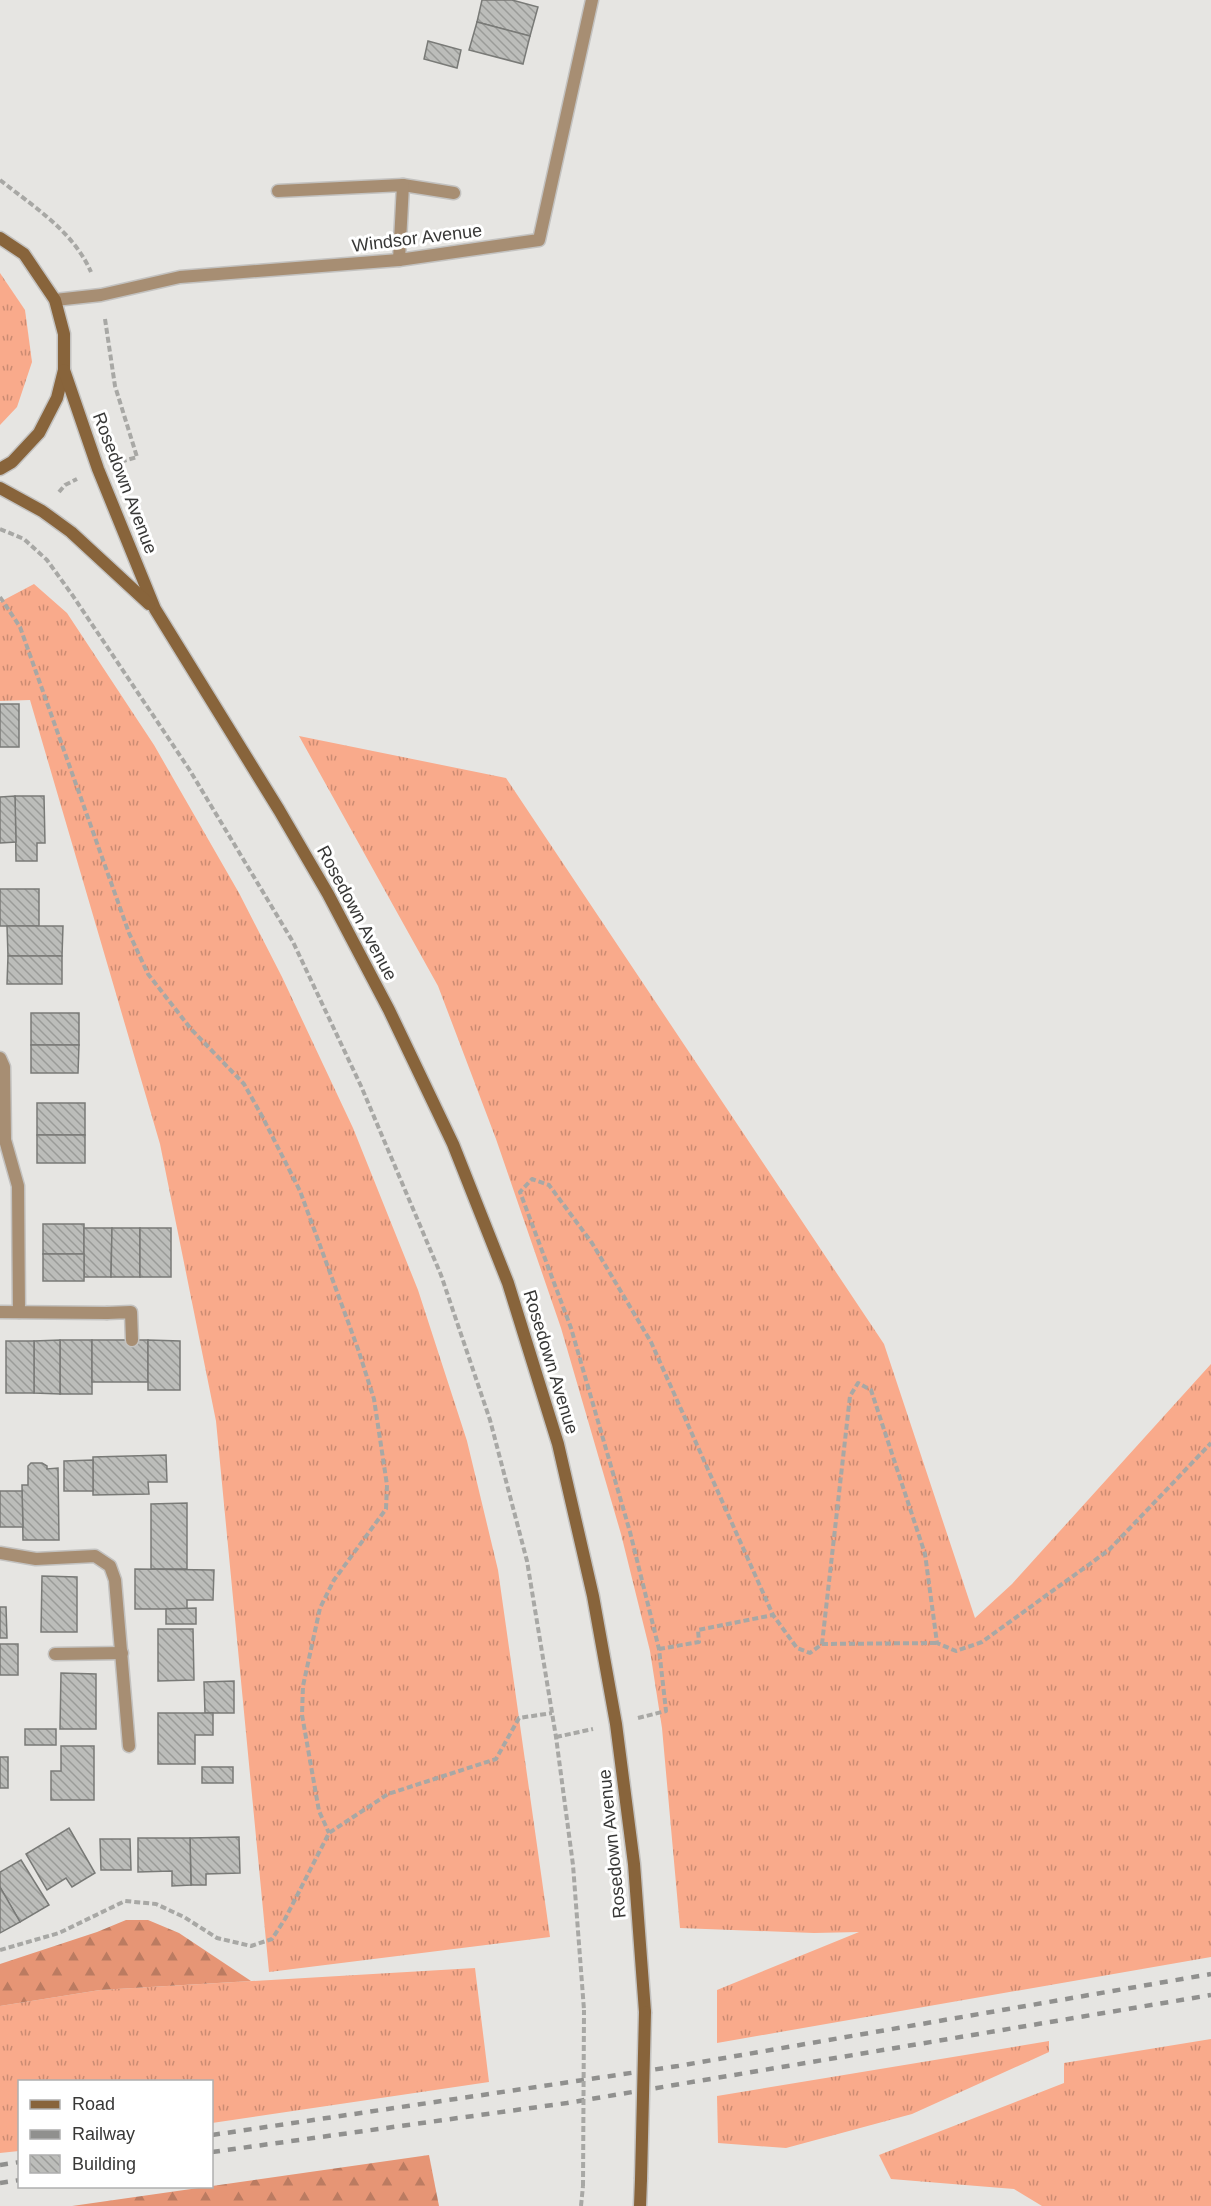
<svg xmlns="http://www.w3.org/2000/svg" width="1211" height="2206" viewBox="0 0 1211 2206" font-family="Helvetica,sans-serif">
	<defs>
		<pattern id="grass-tufts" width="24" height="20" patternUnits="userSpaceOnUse" patternTransform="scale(1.5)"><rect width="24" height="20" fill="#f9aa8b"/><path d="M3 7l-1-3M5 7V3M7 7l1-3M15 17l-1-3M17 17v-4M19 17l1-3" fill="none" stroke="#cb8b72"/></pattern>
		<pattern id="forest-firs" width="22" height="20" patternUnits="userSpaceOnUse" patternTransform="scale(1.5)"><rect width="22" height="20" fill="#e69575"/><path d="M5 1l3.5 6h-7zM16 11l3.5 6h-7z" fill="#bb7b61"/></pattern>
		<pattern id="building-back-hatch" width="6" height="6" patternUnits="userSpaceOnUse" patternTransform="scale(1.5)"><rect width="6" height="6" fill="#bcbdba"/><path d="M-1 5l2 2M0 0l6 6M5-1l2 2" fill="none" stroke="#9a9b98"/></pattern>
	</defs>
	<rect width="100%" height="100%" fill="#e6e5e2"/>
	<g fill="url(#grass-tufts)">
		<path d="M0 273 25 310 32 362 17 407 0 425Z"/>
		<path d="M34 584 67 613 154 745 239 893 282 977 353 1128 418 1290 467 1441 498 1570 550 1937 269 1972 216 1421 160 1144 30 700 0 701V602Z"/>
		<path d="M299 736 506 778 884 1344 975 1618 1012 1584 1211 1364V1957L717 2043V1990L859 1932 814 1933 680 1928 662 1728 650 1651 621 1534 561 1328 496 1139 438 986Z"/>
		<path d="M475 1968 489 2082 212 2123V2082H20L19 2151 0 2153V2006L100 1990Z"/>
		<path d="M1211 2039V2206H1042L1014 2189 891 2179 879 2155 1064 2083V2063Z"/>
		<path d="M1049 2041V2052L912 2114 786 2148 718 2143 717 2096Z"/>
	</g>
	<g fill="url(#forest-firs)">
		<path d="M126 1920H148L179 1933 251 1981 100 1990 0 2006V1964L97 1932Z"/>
		<path d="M429 2155 439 2206H72Z"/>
	</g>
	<g fill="url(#building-back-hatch)" stroke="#797a77" stroke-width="1.5">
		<path d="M482 0H512L538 7 530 36 477 22Z"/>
		<path d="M477 22 530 36 523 64 469 50Z"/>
		<path d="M428 41 461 50 457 68 424 59Z"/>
		<rect x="0" y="704" width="19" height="43"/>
		<path d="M15 796H44L45 843H37V861H16Z"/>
		<path d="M15 796 16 842 0 843V797Z"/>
		<rect x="0" y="889" width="39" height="37"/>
		<path d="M7 926H63L62 956H8Z"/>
		<path d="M8 956H62V984H7Z"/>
		<rect x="31" y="1013" width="48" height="32"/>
		<path d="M31 1045H79L78 1073H31Z"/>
		<rect x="37" y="1103" width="48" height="32"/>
		<rect x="37" y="1135" width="48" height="28"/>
		<rect x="43" y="1224" width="41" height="30"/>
		<path d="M84 1228H112L111 1277H84Z"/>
		<path d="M112 1228H140V1277H111Z"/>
		<rect x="140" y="1228" width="31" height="49"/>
		<rect x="43" y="1254" width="41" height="27"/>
		<rect x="60" y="1340" width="32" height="54"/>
		<path d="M60 1340V1394L34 1393V1341Z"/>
		<rect x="92" y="1340" width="56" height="42"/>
		<path d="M148 1340 180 1341V1390H148Z"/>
		<rect x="6" y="1341" width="28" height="52"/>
		<path d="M166 1455 167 1482H148L149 1494 93 1495V1457Z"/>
		<path d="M93 1460V1491H64V1461Z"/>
		<path d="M31 1463H42L47 1466V1469L58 1468 59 1540H23L22 1485H28V1466Z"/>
		<path d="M0 1491H22L23 1527H0Z"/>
		<path d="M187 1503V1569H151V1504Z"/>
		<path d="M135 1569 214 1570 213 1600H187V1609H135Z"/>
		<path d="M42 1576 77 1577V1632H41Z"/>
		<path d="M0 1607H6L7 1638H0Z"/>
		<path d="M196 1608V1624H166V1609Z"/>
		<path d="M158 1629H193L194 1680 158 1681Z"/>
		<rect x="0" y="1644" width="18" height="31"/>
		<path d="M61 1673 96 1674V1729H60Z"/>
		<path d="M234 1681V1713H205L204 1682Z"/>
		<path d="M158 1713H213V1735H195V1764H158Z"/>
		<rect x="25" y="1729" width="31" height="16"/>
		<path d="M61 1746H94V1800H51V1771H61Z"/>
		<rect x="0" y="1757" width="8" height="31"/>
		<rect x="202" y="1767" width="31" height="16"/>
		<path d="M69 1828 95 1873 72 1887 66 1878 47 1890 26 1854Z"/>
		<path d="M239 1837 240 1873 206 1874V1885H191L190 1838Z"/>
		<path d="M138 1838H190L191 1885 172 1886V1871L138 1872Z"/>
		<path d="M100 1839H130L131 1870H101Z"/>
		<path d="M21 1860 49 1905 20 1922 0 1887V1872Z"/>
		<path d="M0 1887 20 1922 0 1933Z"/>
	</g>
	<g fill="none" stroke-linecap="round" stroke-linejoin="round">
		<defs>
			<path id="lane" d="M107 1313 131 1312 132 1340"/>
			<g id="street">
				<path d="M403 185 454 193"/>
				<path d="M278 191 403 185 399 260"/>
				<path d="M55 300 101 295 180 277 399 260 539 240 592 0"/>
				<path d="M0 1058 4 1067 5 1140 18 1186 19 1312"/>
				<path d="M0 1312 107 1313"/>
				<path d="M0 1553 36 1559 95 1556 110 1566 115 1580 129 1746"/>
				<path d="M55 1654 122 1653"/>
			</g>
			<g id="secondary">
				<path d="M0 238 24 254 55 300 64 334V370L57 398 39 433 12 462 0 469"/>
				<path d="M64 370 98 469 155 609 279 810 328 894 389 1010 453 1144 508 1283 558 1444 593 1596 616 1724 634 1864 645 2012"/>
				<path d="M0 488 42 511 71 532 149 604"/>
				<path d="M640 2206 641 2179"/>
			</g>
		</defs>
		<use href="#lane" stroke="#c3c2c0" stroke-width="15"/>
		<use href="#street" stroke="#c3c2c0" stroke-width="15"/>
		<use href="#secondary" stroke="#c3c2c0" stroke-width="15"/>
		<g stroke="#a8a8a5" stroke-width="4" stroke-dasharray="6 3" stroke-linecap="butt">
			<path d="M0 180C34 207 73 231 91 272"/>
			<path d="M105 319 115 386 137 457 120 462"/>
			<path d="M59 492 65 485 77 479"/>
			<path d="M0 529 24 539 47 560 73 596 189 769 293 942 361 1086 441 1275 490 1420 527 1561 556 1737 573 1865 584 2010"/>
			<path d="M0 597 20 627 129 933 148 974 191 1029 244 1084 262 1116 300 1191 358 1349 374 1399 387 1485 386 1509 334 1580 320 1608 303 1686 302 1715 319 1811 329 1833"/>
			<path d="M822 1644 937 1643"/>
			<path d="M659 1649 699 1642 698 1630 773 1615"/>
			<path d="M638 1718 666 1711 659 1649 630 1532 571 1328 520 1192 532 1179 549 1185 592 1243 651 1342 773 1615 797 1648 810 1653 822 1644 850 1396 858 1383 871 1390 925 1554 937 1643 956 1651 982 1642 1109 1550 1211 1443"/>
			<path d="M556 1737 593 1729"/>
			<path d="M0 1950 59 1933 125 1901 156 1904 184 1917 217 1938 251 1946 272 1939 285 1919 329 1833 388 1794 496 1759 519 1718 552 1713"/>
			<path d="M581 2206 583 2186"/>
		</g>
		<use href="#lane" stroke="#a78e73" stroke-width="12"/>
		<use href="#street" stroke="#a78e73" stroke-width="12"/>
		<use href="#secondary" stroke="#88643b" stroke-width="12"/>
		<g stroke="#90908e" stroke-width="4.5" stroke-dasharray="8 8" stroke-linecap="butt">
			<path d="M212 2135 678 2066 1211 1974"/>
			<path d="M212 2152 567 2103 1211 1995"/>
			<path d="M0 2165 20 2162"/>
			<path d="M0 2183 20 2180"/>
		</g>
		<defs>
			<path id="secondary-bridge" d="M641 2179 645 2012"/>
		</defs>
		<use href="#secondary-bridge" stroke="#c3c2c0" stroke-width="15" stroke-linecap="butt"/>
		<path stroke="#a8a8a5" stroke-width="4" stroke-dasharray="6 3" stroke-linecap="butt" d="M583 2186 584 2010"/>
		<use href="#secondary-bridge" stroke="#88643b" stroke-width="12"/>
	</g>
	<g text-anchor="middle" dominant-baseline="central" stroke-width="6" stroke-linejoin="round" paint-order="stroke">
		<g font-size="18" fill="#383837" stroke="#fff">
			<text transform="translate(417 238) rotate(-7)">Windsor Avenue</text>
			<text transform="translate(125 483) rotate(69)">Rosedown Avenue</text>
			<text transform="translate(357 913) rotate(62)">Rosedown Avenue</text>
			<text transform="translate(551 1362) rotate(73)">Rosedown Avenue</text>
			<text transform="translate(612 1844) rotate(-96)">Rosedown Avenue</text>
		</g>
	</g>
	<rect x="18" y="2080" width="195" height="108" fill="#ffffff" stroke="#afafaf" stroke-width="1.5"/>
	<rect x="30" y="2100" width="30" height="9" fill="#88643b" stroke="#afafaf" stroke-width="1.5"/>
	<text x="72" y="2110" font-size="18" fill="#383837">Road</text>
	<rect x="30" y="2130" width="30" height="9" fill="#90908e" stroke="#afafaf" stroke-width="1.5"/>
	<text x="72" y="2140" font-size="18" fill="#383837">Railway</text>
	<rect x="30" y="2155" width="30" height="18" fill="url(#building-back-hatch)" stroke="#afafaf" stroke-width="1.5"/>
	<text x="72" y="2170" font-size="18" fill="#383837">Building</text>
</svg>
